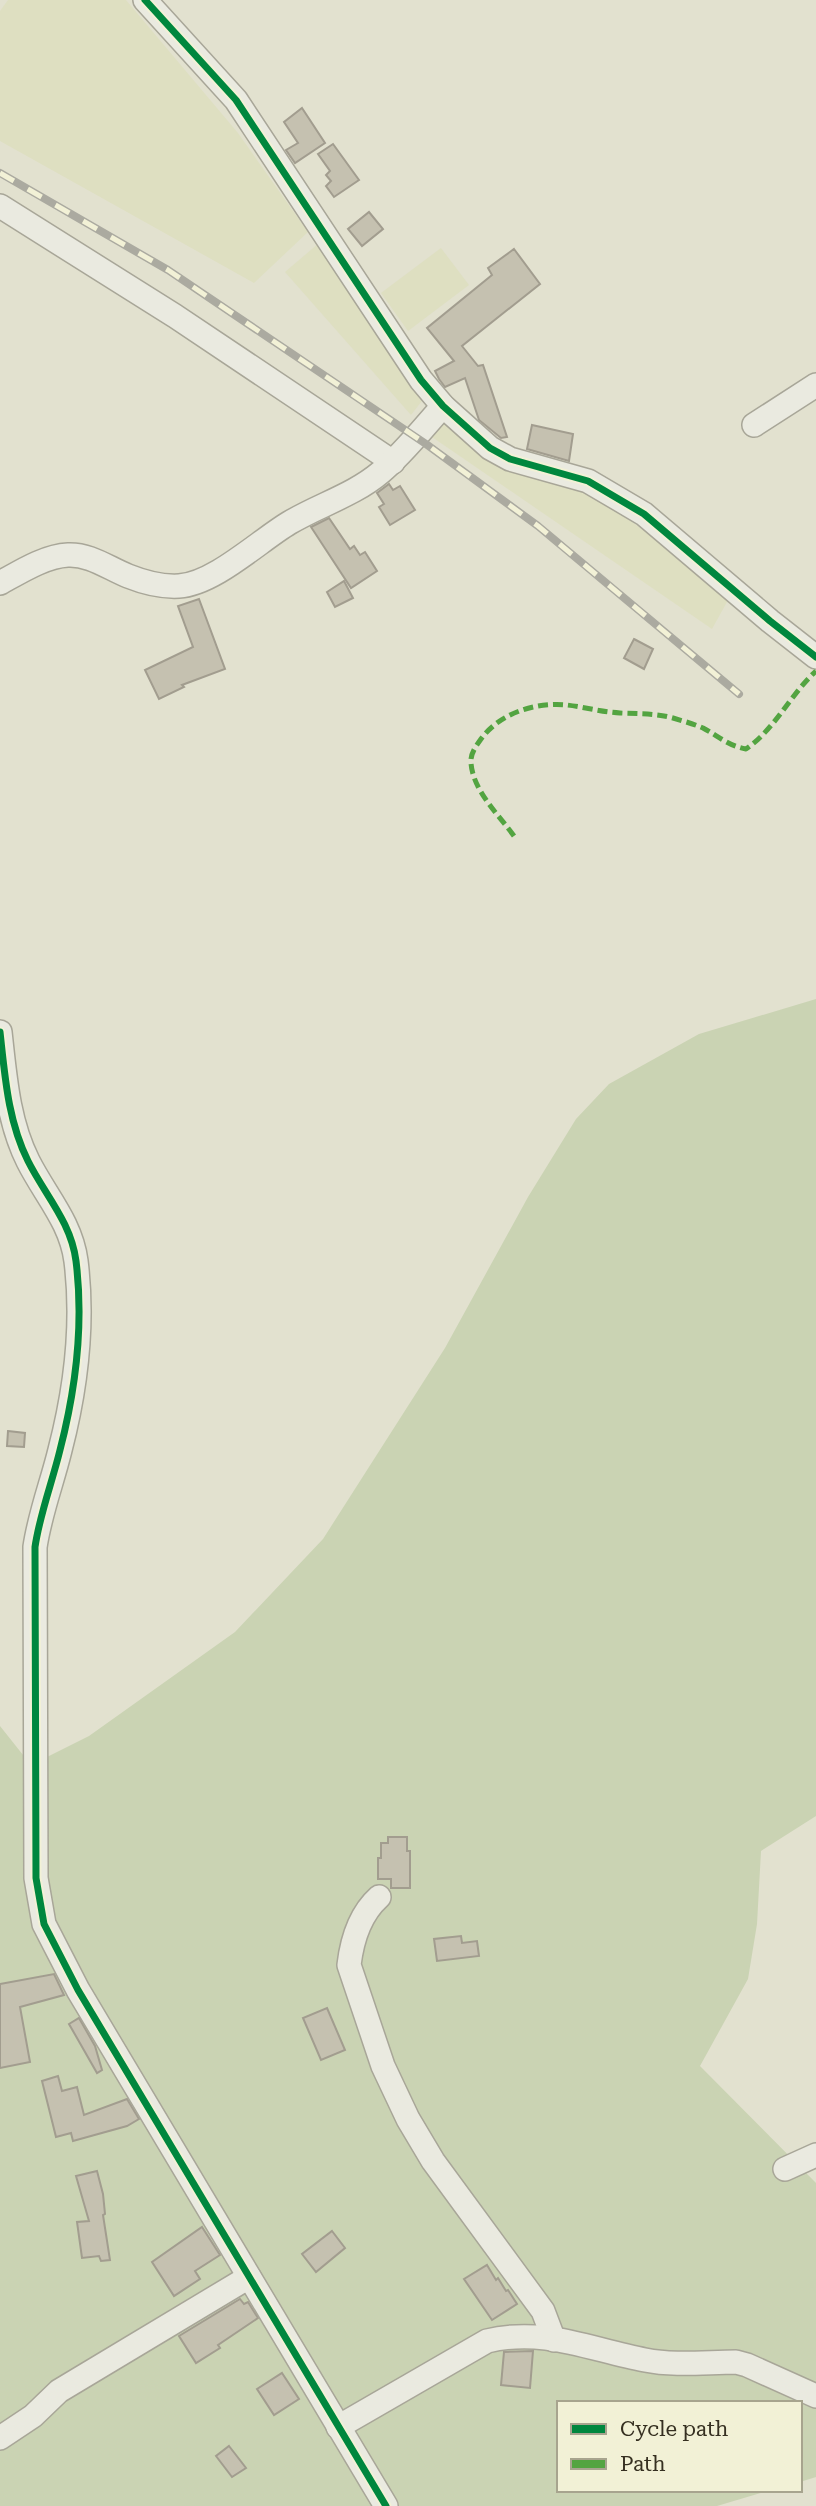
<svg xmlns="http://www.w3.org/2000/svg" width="816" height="2506" viewBox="0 0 816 2506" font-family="'Roboto Serif',serif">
	<rect width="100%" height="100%" fill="#e2e1cf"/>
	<g fill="#dedfc1">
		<path d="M8 0H126L238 133 308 232 254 283 0 141V11Z"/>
		<path d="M319 243 425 397 411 415 285 272Z"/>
		<path d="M441 248 469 285 408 331 381 293Z"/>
		<path d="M443 421 580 485 732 593 712 629 432 437Z"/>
	</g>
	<path fill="#cad3b3" d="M816 999V1816L761 1851 757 1924 748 1979 700 2066 816 2183V2477L800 2482V2403H559V2490H771L717 2506H0V1726L31 1765 89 1736 235 1632 323 1539 445 1348 528 1197 576 1119 609 1084 699 1034Z"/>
	<g fill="#c5c1b0" stroke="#a29d8f" stroke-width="2">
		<path d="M302 108 325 143 295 163 286 150 298 143 284 122Z"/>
		<path d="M333 144 359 180 334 197 326 186 331 181 326 175 330 171 318 154Z"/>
		<path d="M369 212 383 229 362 246 348 229Z"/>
		<path d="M514 249 540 284 462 346 478 366 483 365 507 437 501 438 479 420 465 378 445 387 439 379 435 371 454 361 427 328 492 275 488 268Z"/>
		<path d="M532 425 573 434 569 461 527 449Z"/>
		<path d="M389 484 393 490 400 486 415 510 390 525 379 507 384 504 377 493Z"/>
		<path d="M329 518 350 549 354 546 360 555 365 552 377 571 351 588 311 527Z"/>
		<path d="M344 581 353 598 335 607 327 592Z"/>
		<path d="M199 599 225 669 182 685 184 687 159 699 145 670 193 647 178 606Z"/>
		<path d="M634 639 653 649 644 669 624 658Z"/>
		<path d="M8 1431 25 1433 24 1447 7 1446Z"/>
		<path d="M388 1837H407V1851H410V1888H391V1879H378V1858H381V1843H388Z"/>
		<path d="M461 1936 462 1943 477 1941 479 1956 437 1961 434 1939Z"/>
		<path d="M54 1974 64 1995 20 2007 30 2062 0 2068V1984Z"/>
		<path d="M327 2008 345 2050 321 2060 303 2018Z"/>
		<path d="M79 2018 95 2046 102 2070 97 2073 69 2024Z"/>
		<path d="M58 2076 62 2091 77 2087 84 2115 127 2099 139 2119 127 2126 73 2141 71 2133 56 2137 42 2081Z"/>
		<path d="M97 2171 103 2194 105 2214 103 2215 110 2260 101 2261 99 2256 82 2258 77 2222 89 2221 76 2176Z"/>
		<path d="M202 2227 220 2255 195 2271 200 2279 174 2296 152 2262Z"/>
		<path d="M332 2231 345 2248 316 2272 302 2254Z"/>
		<path d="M487 2265 496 2280 498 2278 506 2291 508 2290 517 2304 492 2320 464 2279Z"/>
		<path d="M240 2299 244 2304 248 2302 258 2318 218 2345 220 2348 196 2363 179 2336Z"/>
		<path d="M533 2351 530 2388 501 2385 504 2352Z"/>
		<path d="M282 2373 299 2399 274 2415 257 2389Z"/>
		<path d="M229 2446 246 2468 232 2477 216 2456Z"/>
	</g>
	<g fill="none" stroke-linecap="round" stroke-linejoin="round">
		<defs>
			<g id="minor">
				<path d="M145 0 236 100 421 380 443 406 490 448 510 459 588 481 644 514 770 621 816 657"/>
				<path d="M0 206 175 316 393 462"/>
				<path d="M754 425 816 385"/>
				<path d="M0 583C20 572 45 556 68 555 90 554 108 568 128 576 143 582 162 587 179 586 214 584 259 541 289 523 319 505 354 495 381 472 404 453 423 428 443 406"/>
				<path d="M0 1032C5 1077 8 1121 28 1161 45 1195 71 1222 76 1261 84 1325 76 1388 60 1450 52 1483 40 1513 35 1547L36 1878 44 1924 78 1990 386 2506"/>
				<path d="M379 1897C359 1915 352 1940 349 1965L383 2066 408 2119 433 2161 543 2311 554 2340"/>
				<path d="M785 2169 816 2155"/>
				<path d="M338 2427 487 2341C544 2327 591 2350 645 2360 674 2366 707 2362 736 2362L747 2365 816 2396"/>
				<path d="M0 2438 33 2416 59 2391 249 2277"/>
			</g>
		</defs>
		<use href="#minor" stroke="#a8a698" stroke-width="26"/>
		<use href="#minor" stroke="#eaeae0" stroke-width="23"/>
		<defs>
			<path id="rail" d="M0 173 168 270 426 444 538 526 739 694"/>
		</defs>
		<use href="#rail" stroke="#abaaa0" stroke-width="8"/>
		<use href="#rail" stroke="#f2f1d6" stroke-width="5" stroke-dasharray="16" stroke-linecap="butt"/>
		<path stroke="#53a441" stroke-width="5" stroke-dasharray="10 5" stroke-linecap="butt" d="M514 836C499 815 473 791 471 763 470 754 476 746 481 739 500 713 535 702 567 705 584 707 602 712 620 713 638 714 655 713 673 718 683 721 694 724 703 728 718 736 729 746 746 749 775 729 790 695 816 671"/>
		<defs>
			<g id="cycleway">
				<path d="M145 0 236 100 421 380 443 406 490 448 510 459 588 481 644 514 770 621 816 657"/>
				<path d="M0 1032C5 1077 8 1121 28 1161 45 1195 71 1222 76 1261 84 1325 76 1388 60 1450 52 1483 40 1513 35 1547L36 1878 44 1924 78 1990 386 2506"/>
			</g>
		</defs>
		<use href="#cycleway" stroke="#f2f1d6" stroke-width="11"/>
		<use href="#cycleway" stroke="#00873e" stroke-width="7"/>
	</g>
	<rect x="557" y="2401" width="245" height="91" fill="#f2f1d6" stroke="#a7a48e" stroke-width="2"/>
	<rect x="571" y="2424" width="35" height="10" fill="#00873e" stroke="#a7a48e" stroke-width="2"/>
	<text x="620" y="2436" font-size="21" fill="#363021">Cycle path</text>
	<rect x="571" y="2459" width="35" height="10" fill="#53a441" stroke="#a7a48e" stroke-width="2"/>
	<text x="620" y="2471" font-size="21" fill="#363021">Path</text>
</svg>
